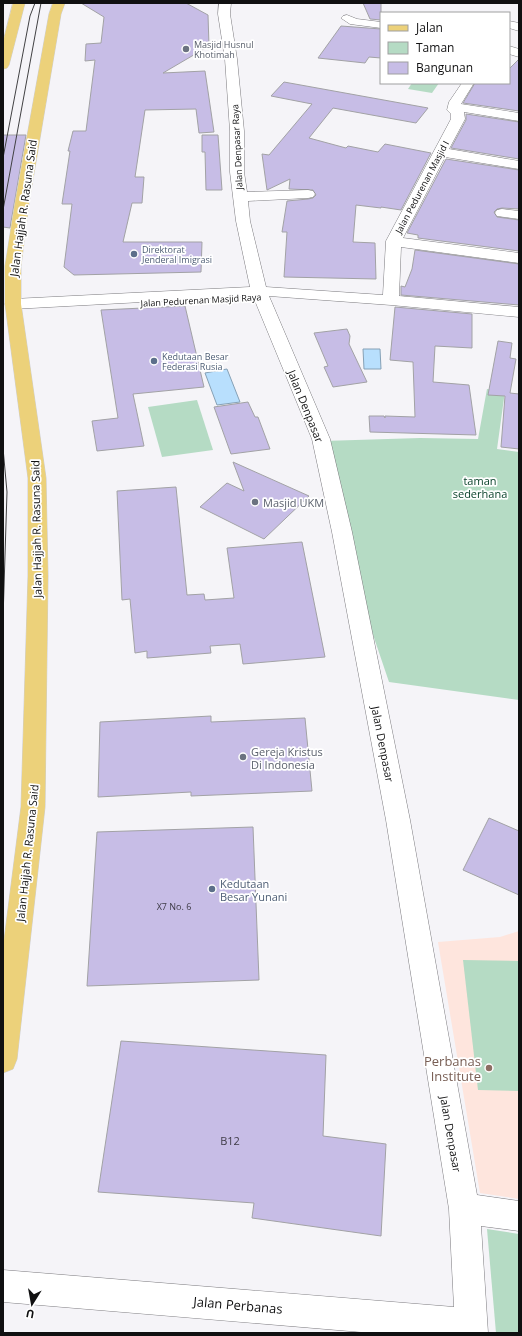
<svg xmlns="http://www.w3.org/2000/svg" width="522" height="1336" viewBox="0 0 522 1336" font-family="'Open Sans',sans-serif">
	<rect width="100%" height="100%" fill="#f5f4f8"/>
	<path fill="#fee5dd" d="M519 931V1199L480 1193 438 942 500 937Z"/>
	<g fill="#b5dbc4">
		<path d="M412 83H439L432 93 408 89Z"/>
		<path d="M487 389 505 391 497 449 519 452V700L389 682 369 623 323 441 420 438 478 439Z"/>
		<path d="M197 400 213 450 162 457 148 407Z"/>
		<path d="M463 960 519 961V1091L478 1090Z"/>
		<path d="M487 1229 519 1234V1333H496Z"/>
	</g>
	<g fill="#b8dffd" stroke="#86a1b6">
		<path d="M363 349H380L381 369H364Z"/>
		<path d="M227 369 240 402 217 405 205 373Z"/>
	</g>
	<g fill="#c7bde6" stroke="#a2a2a5">
		<path d="M81 3H186L208 15 209 46 163 73 205 71 214 132 199 133 196 109 145 110 135 177H144L142 203H132L123 242H202L201 272 74 275 64 267 72 204H62L70 151H68L73 131H86L95 60 85 61 86 44 101 43 104 17Z"/>
		<path d="M363 3H381V20L370 19Z"/>
		<path d="M341 26 381 29V58L369 57 365 63 318 58Z"/>
		<path d="M519 59V111L463 103 475 83H509V69Z"/>
		<path d="M284 82 428 108 416 123 333 108 309 138 346 148 348 146 378 152 385 144 431 153 401 210 381 207V208L356 205 353 242 375 243 376 279 284 277 287 232H282L287 201 308 199 313 198 316 195 313 190 289 189 290 179 267 190 262 154 269 155 312 104 271 96Z"/>
		<path d="M466 114 519 122V159L451 148 466 120Z"/>
		<path d="M3 135H26L10 228 3 227Z"/>
		<path d="M202 135H218L222 190H206L205 152H202Z"/>
		<path d="M446 159 519 170V209L502 208 497 209 494 212 497 217 519 220V251L418 238V235L407 233Z"/>
		<path d="M415 250 519 264V305L401 295V286L405 287 412 269Z"/>
		<path d="M185 306 204 387 133 394 144 446 97 451 92 421 118 418 101 310Z"/>
		<path d="M395 307 472 314V348L435 346 433 382 469 385 476 435 370 432 369 416H384L385 418V416L415 417 413 362 390 360Z"/>
		<path d="M347 329 350 336 349 344 367 382 333 387 324 367 328 366 314 333Z"/>
		<path d="M498 341 512 343 510 358 516 359 510 393 519 394V449L501 447 505 396 488 395Z"/>
		<path d="M248 402 255 417H258L270 449 231 454 214 407Z"/>
		<path d="M233 462 309 496 264 539 200 507 227 483 244 491Z"/>
		<path d="M176 487 187 595 204 594 205 600 234 598 227 548 302 542 325 657 243 664 240 644 210 646 211 653 147 658V651L135 653 130 599 122 600 117 491Z"/>
		<path d="M211 716V722L305 718 312 791 191 796V792L98 797 100 722Z"/>
		<path d="M489 818 519 831V895L463 870Z"/>
		<path d="M253 827 259 980 87 986 97 832Z"/>
		<path d="M121 1041 326 1055 323 1136 386 1144 381 1236 252 1218 254 1203 98 1192Z"/>
	</g>
	<g fill="none" stroke-linecap="round" stroke-linejoin="round">
		<defs>
			<g id="minor">
				<path d="M219 3H231L230 14 237 59 244 131V172L247 192 308 190 313 191 315 194 313 197 308 198 248 201 250 221 266 287 383 295 386 241 451 119V114L447 110 449 102 462 83H474L461 104 519 113V121L464 112 465 119 449 149 519 161V169L445 157 403 238 519 253V263L401 247 399 296 519 307V317L391 305 269 296 330 439 352 532 410 820 477 1195 519 1201V1231L481 1226 488 1333H373L3 1302V1270L454 1307 449 1209 386 820 332 532 312 439 253 296 13 309 7 307 5 304 7 301 13 299 250 287 236 221 230 172V131L225 59 218 14Z"/>
				<path d="M347 15 357 19 381 22V28L350 24 341 18 343 16Z"/>
				<path d="M509 21 519 23V31L509 28Z"/>
				<path d="M509 46 519 49V57L509 54Z"/>
				<path d="M502 209 519 211V219L497 216 495 213 497 210Z"/>
			</g>
			<g id="major">
				<path d="M13 3H25L9 65 7 68 3 69V42Z"/>
				<path d="M53 3H65L61 14 29 203 21 266V304L46 478 48 576 45 807 17 1059 13 1069 3 1073V948L21 807 28 576V478L5 304V266L15 203 49 14Z"/>
			</g>
		</defs>
		<use href="#minor" stroke="#7c7b7f" stroke-width="1"/>
		<use href="#major" stroke="#cfcfcf" stroke-width="1"/>
		<use href="#minor" fill="#fff" fill-rule="evenodd"/>
		<use href="#major" fill="#ecd17a" fill-rule="evenodd"/>
		<g stroke="#414143" stroke-width="1">
			<path d="M3 158 30 16 35 3"/>
			<path d="M3 210 41 3"/>
			<path d="M3 448 7 492 3 619"/>
		</g>
	</g>
	<g fill="#6b7280" stroke="#fff" stroke-width="1.5">
		<circle cx="186" cy="49" r="4"/>
		<circle cx="255" cy="502" r="4"/>
		<circle cx="243" cy="757" r="4"/>
	</g>
	<g fill="#5c6f8a" stroke="#fff" stroke-width="1.5">
		<circle cx="134" cy="254" r="4"/>
		<circle cx="154" cy="361" r="4"/>
		<circle cx="212" cy="889" r="4"/>
	</g>
	<circle fill="#8d6e63" stroke="#fff" stroke-width="1.5" cx="489" cy="1068" r="4"/>
	<g text-anchor="middle" dominant-baseline="central" stroke-width="3.5" stroke-linejoin="round" paint-order="stroke">
		<g font-size="9" fill="#5b616d" stroke="#fff" text-anchor="start">
			<text x="194" y="44">Masjid Husnul<tspan x="194" dy="10">Khotimah</tspan></text>
		</g>
		<g font-size="9" fill="#101011" stroke="#fff">
			<text transform="translate(237 147) rotate(-93)">Jalan Denpasar Raya</text>
			<text transform="translate(422 187) rotate(-62)">Jalan Pedurenan Masjid I</text>
			<text transform="translate(201 300) rotate(-3)">Jalan Pedurenan Masjid Raya</text>
		</g>
		<g font-size="9" fill="#4e5e75" stroke="#fff" text-anchor="start">
			<text x="142" y="249">Direktorat<tspan x="142" dy="10">Jenderal Imigrasi</tspan></text>
			<text x="162" y="356">Kedutaan Besar<tspan x="162" dy="10">Federasi Rusia</tspan></text>
		</g>
		<g font-size="9" fill="#3e3b46">
			<text x="174" y="906">X7 No. 6</text>
		</g>
		<g font-size="11" fill="#101011" stroke="#fff">
			<text transform="translate(23 208) rotate(-82)">Jalan Hajjah R. Rasuna Said</text>
			<text transform="translate(306 406) rotate(68)">Jalan Denpasar</text>
			<text transform="translate(36 529) rotate(-91)">Jalan Hajjah R. Rasuna Said</text>
			<text transform="translate(383 744) rotate(79)">Jalan Denpasar</text>
			<text transform="translate(27 853) rotate(-84)">Jalan Hajjah R. Rasuna Said</text>
			<text transform="translate(451 1134) rotate(80)">Jalan Denpasar</text>
		</g>
		<g font-size="11" fill="#033d25" stroke="#fff">
			<text x="480" y="480">taman<tspan x="480" dy="13">sederhana</tspan></text>
		</g>
		<g font-size="11" fill="#5b616d" stroke="#fff" text-anchor="start">
			<text x="263" y="502">Masjid UKM</text>
			<text x="251" y="751">Gereja Kristus<tspan x="251" dy="13">Di Indonesia</tspan></text>
		</g>
		<g font-size="11" fill="#4e5e75" stroke="#fff" text-anchor="start">
			<text x="220" y="883">Kedutaan<tspan x="220" dy="13">Besar Yunani</tspan></text>
		</g>
		<g font-size="11" fill="#3e3b46">
			<text x="230" y="1140">B12</text>
		</g>
		<g font-size="13" fill="#785e54" stroke="#fff" text-anchor="end">
			<text x="481" y="1061">Perbanas<tspan x="481" dy="15">Institute</tspan></text>
		</g>
		<g font-size="13" fill="#101011" stroke="#fff">
			<text transform="translate(238 1305) rotate(5)">Jalan Perbanas</text>
		</g>
	</g>
	<rect width="522" height="1336" fill="none" stroke="#101011" stroke-width="8"/>
	<rect x="380" y="12" width="130" height="72" fill="#ffffff" stroke="#9f9fa0"/>
	<rect x="388" y="25" width="20" height="6" fill="#ecd17a" stroke="#9f9fa0"/>
	<text x="416" y="32" font-size="12" fill="#101011">Jalan</text>
	<rect x="388" y="42" width="20" height="12" fill="#b5dbc4" stroke="#9f9fa0"/>
	<text x="416" y="52" font-size="12" fill="#101011">Taman</text>
	<rect x="388" y="62" width="20" height="12" fill="#c7bde6" stroke="#9f9fa0"/>
	<text x="416" y="72" font-size="12" fill="#101011">Bangunan</text>
	<g transform="translate(32 1304) rotate(191)" stroke="#ffffff" stroke-width="3" paint-order="stroke">
	<path d="M0-3L7 15L0 10L-7 15Z" fill="#101011"/>
	<text y="-6" font-size="11" font-weight="bold" text-anchor="middle" fill="#101011">U</text>
	</g>
</svg>
